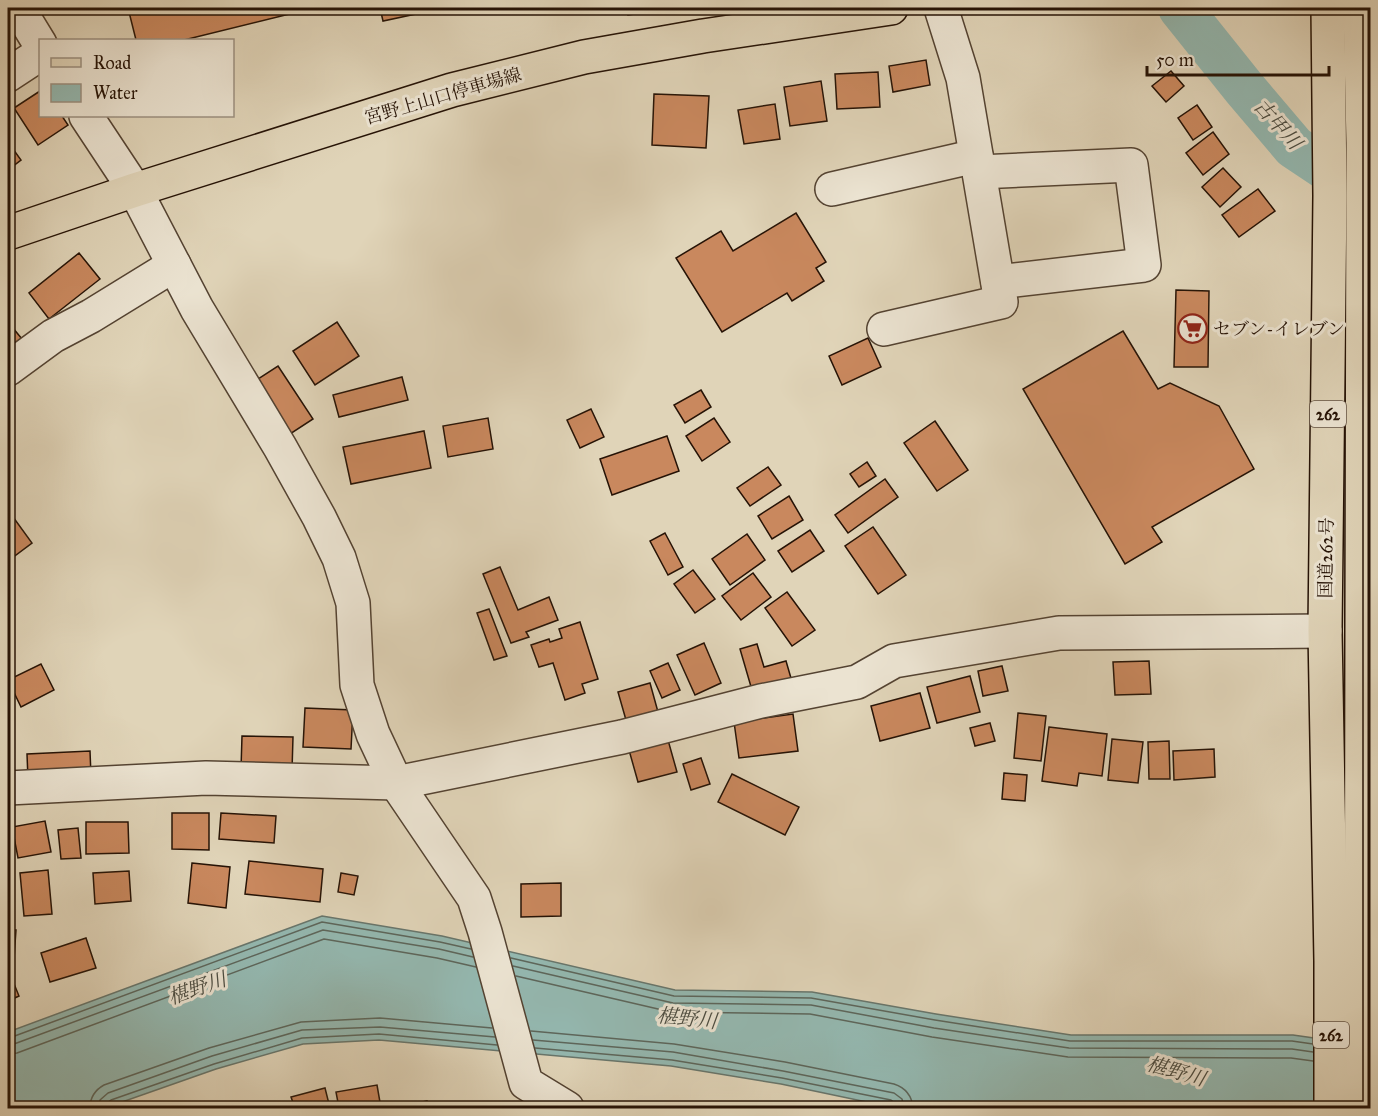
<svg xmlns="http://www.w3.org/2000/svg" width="1378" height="1116" viewBox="0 0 1378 1116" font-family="'IM FELL Great Primer','Noto Serif JP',serif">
	<rect width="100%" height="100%" fill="#e0d4b8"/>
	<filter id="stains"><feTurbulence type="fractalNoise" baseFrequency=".00333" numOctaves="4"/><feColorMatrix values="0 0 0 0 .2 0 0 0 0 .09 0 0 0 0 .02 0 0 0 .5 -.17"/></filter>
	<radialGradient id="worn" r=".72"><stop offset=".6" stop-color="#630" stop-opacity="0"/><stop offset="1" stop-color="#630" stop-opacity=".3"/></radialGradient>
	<path fill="#94b8b0" stroke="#68766c" stroke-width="1.5" d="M322 916 442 936 675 990 812 992 936 1014 1071 1035H1293L1370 1046V1108H923L881 1105 781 1084 671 1066 379 1040 303 1044 216 1069 105 1108H8V1032Z"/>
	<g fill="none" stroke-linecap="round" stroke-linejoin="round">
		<g stroke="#5d665b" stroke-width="1.5">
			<path d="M511 958 674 996 811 998 935 1020 1070 1041H1292L1313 1044"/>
			<path d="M513 966 673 1003 811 1005 934 1028 1069 1048 1292 1049 1313 1052"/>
			<path d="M516 976 671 1012 810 1014 932 1037 1068 1057 1291 1058 1313 1061"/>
			<path d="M531 1031 674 1044 785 1062 894 1084C906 1088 912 1096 913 1108"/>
			<path d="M8 1038 12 1037 322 922 440 942 471 949"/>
			<path d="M533 1040 673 1052 783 1071 894 1093 902 1099 904 1108"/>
			<path d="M8 1045 14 1044 323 930 439 949 473 957"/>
			<path d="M535 1048 672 1060 782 1078 891 1100 895 1103 896 1108"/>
			<path d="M8 1054 17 1053 324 939 437 958 476 967"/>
			<path d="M90 1108C90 1097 95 1090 104 1085L209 1048 301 1022 380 1018 492 1028"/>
			<path d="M99 1108 100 1100 108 1093 212 1056 302 1030 380 1027 495 1037"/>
			<path d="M106 1108 107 1103 111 1100 214 1064 302 1038 379 1034 497 1045"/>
		</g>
		<path stroke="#94b8b0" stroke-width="44" d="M1180 8 1244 88 1294 147 1345 181 1364 189"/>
	</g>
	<g fill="#c9885e" stroke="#261306" stroke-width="1.5">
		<path d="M128 8H314L184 40H136Z"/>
		<path d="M380 8H444L383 21Z"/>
		<path d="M627 8H679L628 15Z"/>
		<path d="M8 39 17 52 8 59Z"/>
		<path d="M926 60 930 85 893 92 889 66Z"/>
		<path d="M1171 71 1184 86 1166 102 1152 86Z"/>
		<path d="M878 72 880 107 837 109 835 74Z"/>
		<path d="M821 81 827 121 790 126 784 87Z"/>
		<path d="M40 91V116H62L68 125 38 145 14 108Z"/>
		<path d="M654 94 709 96 706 148 652 145Z"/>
		<path d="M775 104 780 139 744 144 738 110Z"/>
		<path d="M1197 105 1212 127 1193 140 1178 118Z"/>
		<path d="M1213 132 1229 154 1203 175 1186 153Z"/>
		<path d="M8 142 21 160 8 170Z"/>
		<path d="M1223 168 1241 187 1220 207 1202 187Z"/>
		<path d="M1258 189 1275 211 1239 237 1222 215Z"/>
		<path d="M796 213 826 262 816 268 824 281 792 301 787 293 722 332 676 258 721 231 733 251Z"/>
		<path d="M79 253 100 279 49 319 29 293Z"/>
		<path d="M1176 290 1209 291 1208 367H1174Z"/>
		<path d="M8 322 22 339 8 352Z"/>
		<path d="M337 322 359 356 315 385 293 351Z"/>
		<path d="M1123 331 1158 389 1170 383 1219 406 1254 469 1152 527 1162 542 1125 564 1023 389Z"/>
		<path d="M868 338 881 367 842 385 829 356Z"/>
		<path d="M278 366 313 419 287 436 252 383Z"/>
		<path d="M402 377 408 400 339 417 333 395Z"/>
		<path d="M701 390 711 407 685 423 674 405Z"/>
		<path d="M591 409 604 437 580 448 567 420Z"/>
		<path d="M488 418 493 449 448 457 443 426Z"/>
		<path d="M714 418 730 442 702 461 686 436Z"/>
		<path d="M935 421 968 470 937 491 904 443Z"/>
		<path d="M424 431 431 468 351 484 343 447Z"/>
		<path d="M667 436 679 471 612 495 600 459Z"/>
		<path d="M867 462 876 476 859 487 850 474Z"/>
		<path d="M768 467 781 485 750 506 737 488Z"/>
		<path d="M885 479 898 497 848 533 835 515Z"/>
		<path d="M789 496 803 520 772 539 758 516Z"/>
		<path d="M8 510 32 543 8 561Z"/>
		<path d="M873 527 906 575 878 594 845 546Z"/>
		<path d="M810 530 824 551 792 572 778 551Z"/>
		<path d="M665 533 683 567 668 575 650 541Z"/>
		<path d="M747 534 765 560 730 585 712 559Z"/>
		<path d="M500 567 518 610 549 597 558 620 526 632 529 637 511 643 483 574Z"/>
		<path d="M693 570 715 599 695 613 674 584Z"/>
		<path d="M753 573 771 597 741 620 722 596Z"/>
		<path d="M787 592 815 630 792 646 765 608Z"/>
		<path d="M489 609 507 656 494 660 477 613Z"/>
		<path d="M580 622 598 679 582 684 585 693 565 700 553 663 539 667 531 645 549 639 550 642 562 638 559 629Z"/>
		<path d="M704 643 721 683 695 695 677 655Z"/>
		<path d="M757 644 764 667 786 661 793 685 754 697 740 649Z"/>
		<path d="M1149 661 1151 694 1115 695 1113 662Z"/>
		<path d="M668 663 680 690 662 698 650 671Z"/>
		<path d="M41 664 54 690 21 707 8 680Z"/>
		<path d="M1002 666 1008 691 983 696 978 671Z"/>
		<path d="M970 676 980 712 937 723 927 687Z"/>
		<path d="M650 683 658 712 626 720 618 692Z"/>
		<path d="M920 693 930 728 880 741 871 706Z"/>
		<path d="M305 708 353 710 351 749 303 747Z"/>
		<path d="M1018 713 1046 716 1041 761 1014 758Z"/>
		<path d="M793 714 798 751 739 758 734 722Z"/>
		<path d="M990 723 995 741 975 746 970 728Z"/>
		<path d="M1049 727 1107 734 1102 776 1079 773 1077 786 1042 781Z"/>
		<path d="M242 736 293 737 292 771 241 769Z"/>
		<path d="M1112 739 1143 742 1138 783 1108 780Z"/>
		<path d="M668 740 677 772 638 782 629 750Z"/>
		<path d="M1169 741 1170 779H1149L1148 742Z"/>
		<path d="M1214 749 1215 777 1174 780 1173 751Z"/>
		<path d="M90 751 91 776 28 779 27 754Z"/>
		<path d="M701 758 710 784 691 790 683 764Z"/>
		<path d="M1004 773 1027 775 1025 801 1002 799Z"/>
		<path d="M732 774 799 807 785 835 718 802Z"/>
		<path d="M172 813H209V850L172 849Z"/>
		<path d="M221 813 276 816 274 843 219 839Z"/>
		<path d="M45 821 51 852 18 858 12 827Z"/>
		<path d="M86 822H128L129 853 86 854Z"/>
		<path d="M78 828 81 858 61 859 58 830Z"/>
		<path d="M249 861 323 869 320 902 245 894Z"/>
		<path d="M192 863 230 867 226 908 188 903Z"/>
		<path d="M48 870 52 914 24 916 20 873Z"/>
		<path d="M129 871 131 901 95 904 93 873Z"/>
		<path d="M341 873 358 876 354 895 338 892Z"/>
		<path d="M561 883V916L521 917V884Z"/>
		<path d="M8 930H16L14 958H8Z"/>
		<path d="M86 938 96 968 50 982 41 953Z"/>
		<path d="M8 969 19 996 8 1001Z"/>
		<path d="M377 1085 381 1108H339L336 1092Z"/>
		<path d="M325 1088 330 1108H295L291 1097Z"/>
		<path d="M427 1101 429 1108H408V1105Z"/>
	</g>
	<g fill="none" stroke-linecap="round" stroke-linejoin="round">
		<defs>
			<g id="minor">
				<path d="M18 8 40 44"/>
				<path d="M8 75 40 54"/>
				<path d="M86 116 135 190 197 309 280 447 319 517 339 558 353 603 357 685 373 734 396 783 474 898 485 932 526 1083 567 1108"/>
				<path d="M979 172 1131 165 1144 265 998 282"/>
				<path d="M832 189 976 156"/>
				<path d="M884 329 1001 302 963 78 941 8"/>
				<path d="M8 369 53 336 91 316 174 265"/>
				<path d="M8 788 206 778 396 783 622 737 761 701 857 682 894 661 1059 633 1325 631"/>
			</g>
			<path id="major" d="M8 233 135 190 452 90 584 57 703 36 891 8"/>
			<g id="highway">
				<path d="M1328 8 1330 196 1325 631 1331 961V1108"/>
				<path d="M1360 8 1363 143 1361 1108"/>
			</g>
		</defs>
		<use href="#minor" stroke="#544332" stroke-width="36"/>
		<use href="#major" stroke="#261306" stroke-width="36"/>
		<use href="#highway" stroke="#261306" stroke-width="36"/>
		<use href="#minor" stroke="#ebe3d1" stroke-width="33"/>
		<use href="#major" stroke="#e0d4b8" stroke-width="33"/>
		<use href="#highway" stroke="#e0d4b8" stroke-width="33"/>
	</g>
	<defs>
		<symbol id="supermarket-ring" viewBox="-11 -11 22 22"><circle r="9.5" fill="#ebe3d1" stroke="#8f2418" stroke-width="1.5"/><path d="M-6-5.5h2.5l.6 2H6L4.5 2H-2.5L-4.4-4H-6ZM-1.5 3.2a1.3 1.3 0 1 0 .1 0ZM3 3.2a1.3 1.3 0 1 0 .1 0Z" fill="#8f2418"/></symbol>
	</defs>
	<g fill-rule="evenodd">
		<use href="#supermarket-ring" x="1176" y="312" width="33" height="33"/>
	</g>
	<g text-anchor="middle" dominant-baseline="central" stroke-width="6" stroke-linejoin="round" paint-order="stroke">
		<g fill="#ebe3d1" stroke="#615143" stroke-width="1.5">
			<rect x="1310" y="401" width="36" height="26" rx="4.5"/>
			<rect x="1313" y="1022" width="36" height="26" rx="4.5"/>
		</g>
		<g font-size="16" font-weight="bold" fill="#261306">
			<text x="1328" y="414">262</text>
			<text x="1331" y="1035">262</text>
		</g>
		<g font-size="18" fill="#261306" stroke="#ebe3d1">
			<text transform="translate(443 96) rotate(-16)">宮野上山口停車場線</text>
			<text transform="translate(1326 558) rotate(-89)">国道262号</text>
		</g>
		<g font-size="18" fill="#261306" stroke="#ebe3d1" text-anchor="start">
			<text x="1213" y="329">セブン-イレブン</text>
		</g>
		<g font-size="20" font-style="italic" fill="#4c4d42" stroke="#ebe3d1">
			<text transform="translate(1278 124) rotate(48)">古甲川</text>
			<text transform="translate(197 988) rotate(-19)">椹野川</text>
			<text transform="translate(687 1018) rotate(6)">椹野川</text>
			<text transform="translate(1176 1071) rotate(16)">椹野川</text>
		</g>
	</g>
	<rect width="1378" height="1116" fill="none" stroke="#e0d4b8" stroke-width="30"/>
	<rect x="9" y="9" width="1360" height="1098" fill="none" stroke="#261306" stroke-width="3"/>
	<rect x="15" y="15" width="1348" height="1086" fill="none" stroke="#261306" stroke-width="1.5"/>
	<rect x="39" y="39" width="195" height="78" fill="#ebe3d1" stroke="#9c9080" stroke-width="1.5"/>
	<rect x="51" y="58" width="30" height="9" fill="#e0d4b8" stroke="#9c9080" stroke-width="1.5"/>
	<text x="93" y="69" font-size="18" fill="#261306">Road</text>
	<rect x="51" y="84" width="30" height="18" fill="#94b8b0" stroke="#9c9080" stroke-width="1.5"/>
	<text x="93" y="99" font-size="18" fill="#261306">Water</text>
	<path d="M1147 66v9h182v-9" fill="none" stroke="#261306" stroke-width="3"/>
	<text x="1156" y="66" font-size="18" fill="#261306" stroke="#ebe3d1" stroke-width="4.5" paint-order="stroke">50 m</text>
	<rect width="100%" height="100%" filter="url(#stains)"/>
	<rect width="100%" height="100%" fill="url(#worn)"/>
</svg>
